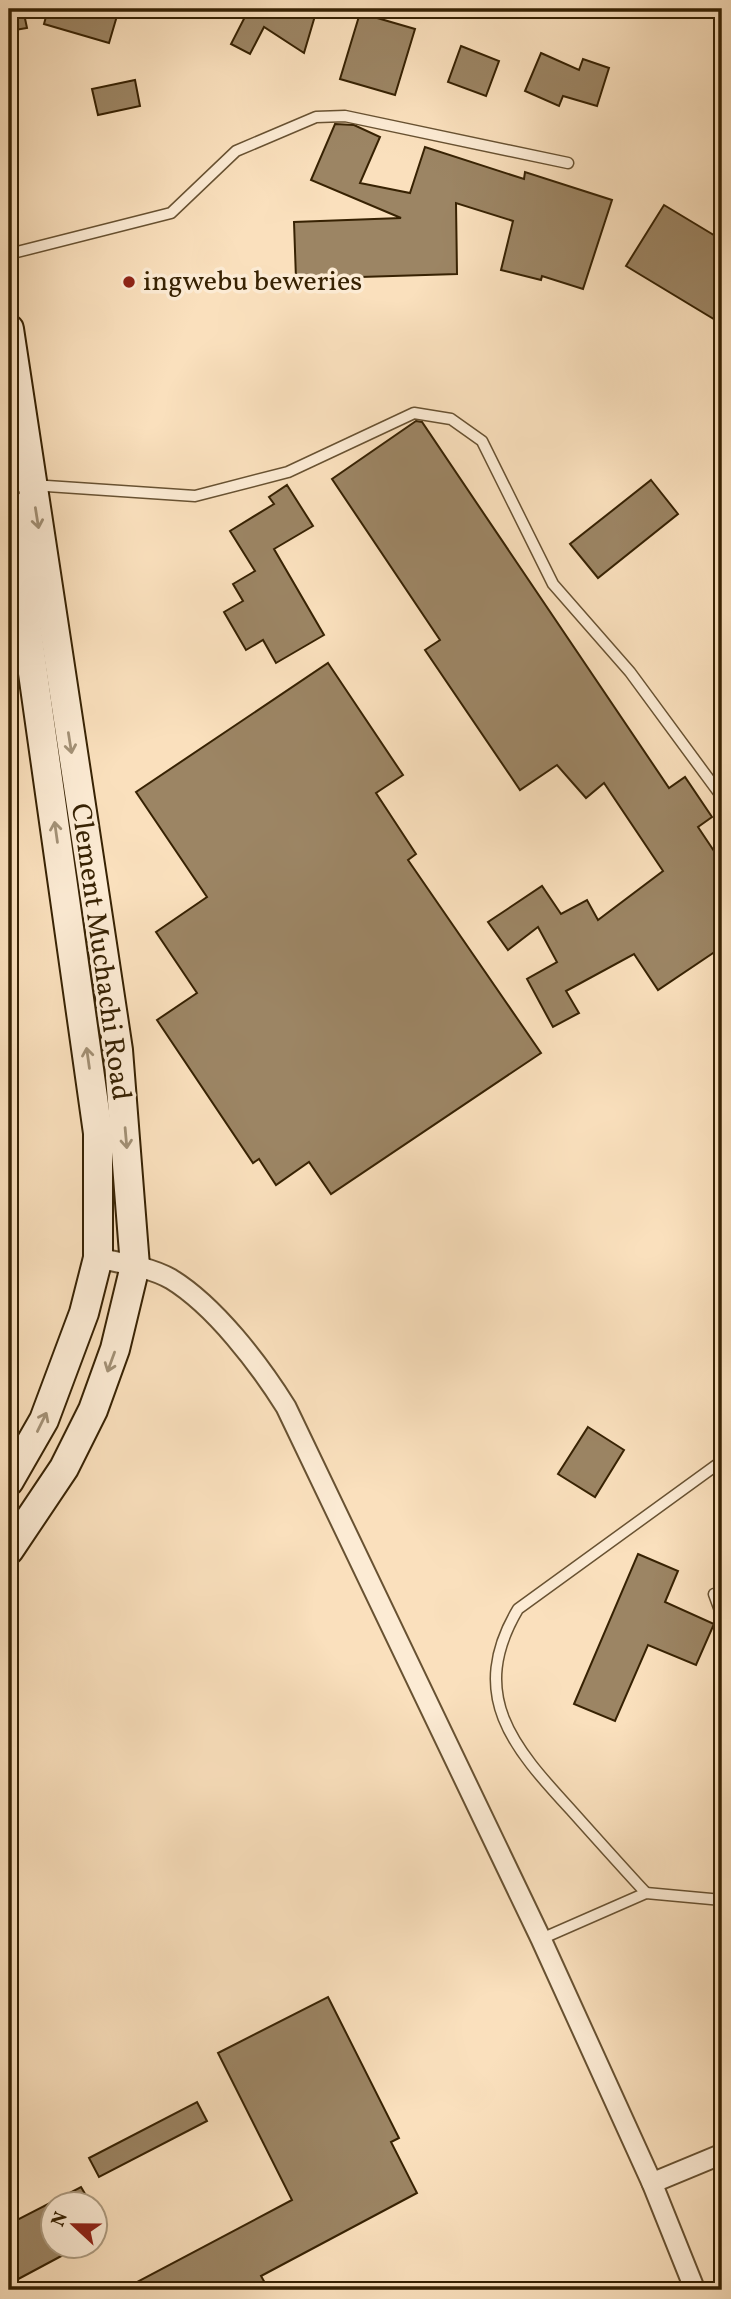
<svg xmlns="http://www.w3.org/2000/svg" width="731" height="2299" viewBox="0 0 731 2299" font-family="Vollkorn,serif">
	<rect width="100%" height="100%" fill="#fae0bd"/>
	<filter id="stains"><feTurbulence type="fractalNoise" baseFrequency=".00286" numOctaves="4"/><feColorMatrix values="0 0 0 0 .2 0 0 0 0 .09 0 0 0 0 .02 0 0 0 .5 -.17"/></filter>
	<radialGradient id="worn" r=".72"><stop offset=".6" stop-color="#630" stop-opacity="0"/><stop offset="1" stop-color="#630" stop-opacity=".3"/></radialGradient>
	<g fill="#9c8564" stroke="#372203" stroke-width="2">
		<path d="M9 9H23L27 28 9 31Z"/>
		<path d="M48 9H119L109 43 44 24Z"/>
		<path d="M249 9H317L304 53 264 27 250 54 231 44Z"/>
		<path d="M360 13 415 29 395 95 340 79Z"/>
		<path d="M461 46 499 61 486 96 448 82Z"/>
		<path d="M541 53 579 70 583 59 609 68 597 106 563 96 559 106 525 91Z"/>
		<path d="M135 80 140 106 98 115 92 89Z"/>
		<path d="M335 124 354 125 380 137 360 183 410 193 425 147 524 179 525 172 612 200 583 289 542 276 541 280 501 270 513 221 456 203 457 274 296 279 294 222 401 218 311 180Z"/>
		<path d="M664 205 722 240V324L626 266Z"/>
		<path d="M416 421 422 422 669 788 685 777 712 817 698 827 722 863V947L658 990 634 954 566 991 579 1013 553 1027 527 979 557 962 538 927 508 950 488 922 542 886 561 914 587 900 598 920 663 871 604 783 586 798 557 765 520 790 425 650 440 640 332 479Z"/>
		<path d="M651 480 678 514 598 578 570 544Z"/>
		<path d="M287 485 313 526 274 549 324 635 276 663 263 640 246 650 224 612 243 601 233 584 255 571 230 531 274 504 269 497Z"/>
		<path d="M328 663 403 775 376 793 416 854 408 860 541 1053 331 1194 309 1162 276 1185 259 1159 253 1163 157 1020 197 993 156 932 207 897 136 792Z"/>
		<path d="M588 1427 624 1450 595 1497 558 1474Z"/>
		<path d="M638 1554 678 1571 665 1602 714 1624 696 1665 648 1645 615 1721 574 1704Z"/>
		<path d="M328 1997 399 2138 391 2142 417 2193 261 2276 269 2290H122L292 2200 218 2053Z"/>
		<path d="M197 2102 207 2121 99 2177 89 2158Z"/>
		<path d="M81 2187 91 2204H52V2246H80L9 2284V2224Z"/>
	</g>
	<g fill="none" stroke-linecap="round" stroke-linejoin="round">
		<defs>
			<g id="lane">
				<path d="M9 254 171 213 236 151 316 117 345 116 568 163"/>
				<path d="M9 487 32 485 195 496 288 472 414 413 451 419 482 441 553 584 630 672 722 797"/>
				<path d="M714 1594 722 1616"/>
				<path d="M646 1893C621 1866 596 1838 571 1810 513 1747 467 1695 518 1609L722 1461"/>
				<path d="M541 1939 646 1893 722 1900"/>
			</g>
			<g id="street">
				<path d="M98 1258C121 1263 150 1267 171 1279 215 1306 259 1364 286 1407L541 1939 652 2183 695 2290"/>
				<path d="M652 2183 722 2154"/>
			</g>
			<g id="secondary">
				<path d="M9 329 118 1050 135 1266 115 1349 93 1410 64 1468 9 1550"/>
				<path d="M9 503 98 1133V1258L84 1313 44 1420 9 1481"/>
			</g>
		</defs>
		<use href="#lane" stroke="#685232" stroke-width="13"/>
		<use href="#street" stroke="#685232" stroke-width="23"/>
		<use href="#secondary" stroke="#372203" stroke-width="32"/>
		<use href="#lane" stroke="#fcebd4" stroke-width="10"/>
		<use href="#street" stroke="#fcebd4" stroke-width="19"/>
		<use href="#secondary" stroke="#fcebd4" stroke-width="28"/>
	</g>
	<defs><path id="oneway-shaft" d="M-6 0H5M1.5-3L5.5 0L1.5 3" fill="none" stroke-width="1.6" stroke-linecap="round" stroke-linejoin="round" transform="scale(1.75)"/></defs>
	<g stroke="#a39176">
		<use href="#oneway-shaft" transform="translate(37 518) rotate(81)"/>
		<use href="#oneway-shaft" transform="translate(70 743) rotate(81)"/>
		<use href="#oneway-shaft" transform="translate(56 832) rotate(-98)"/>
		<use href="#oneway-shaft" transform="translate(88 1058) rotate(-98)"/>
		<use href="#oneway-shaft" transform="translate(126 1138) rotate(85)"/>
		<use href="#oneway-shaft" transform="translate(111 1362) rotate(110)"/>
		<use href="#oneway-shaft" transform="translate(42 1422) rotate(-64)"/>
	</g>
	<circle fill="#8f2418" stroke="#fcebd4" stroke-width="2.5" cx="129" cy="282" r="7"/>
	<g text-anchor="middle" dominant-baseline="central" stroke-width="7" stroke-linejoin="round" paint-order="stroke">
		<g font-size="28" fill="#372203" stroke="#fcebd4" text-anchor="start">
			<text x="143" y="282">ingwebu beweries</text>
		</g>
		<g font-size="28" fill="#372203" stroke="#fcebd4">
			<text transform="translate(100 952) rotate(82)">Clement Muchachi Road</text>
		</g>
	</g>
	<rect width="731" height="2299" fill="none" stroke="#fae0bd" stroke-width="35"/>
	<rect x="10" y="10" width="710" height="2278" fill="none" stroke="#372203" stroke-width="3.5"/>
	<rect x="18" y="18" width="696" height="2264" fill="none" stroke="#372203" stroke-width="2"/>
	<g transform="translate(74 2225) rotate(292)"><circle r="33" fill="#fcebd4" stroke="#ad9b80" stroke-width="2"/>
	<path d="M0-5L12 26L0 18L-12 26Z" fill="#8f2418"/>
	<text y="-10" font-size="19" font-weight="bold" text-anchor="middle" fill="#372203">N</text>
	</g>
	<rect width="100%" height="100%" filter="url(#stains)"/>
	<rect width="100%" height="100%" fill="url(#worn)"/>
</svg>
